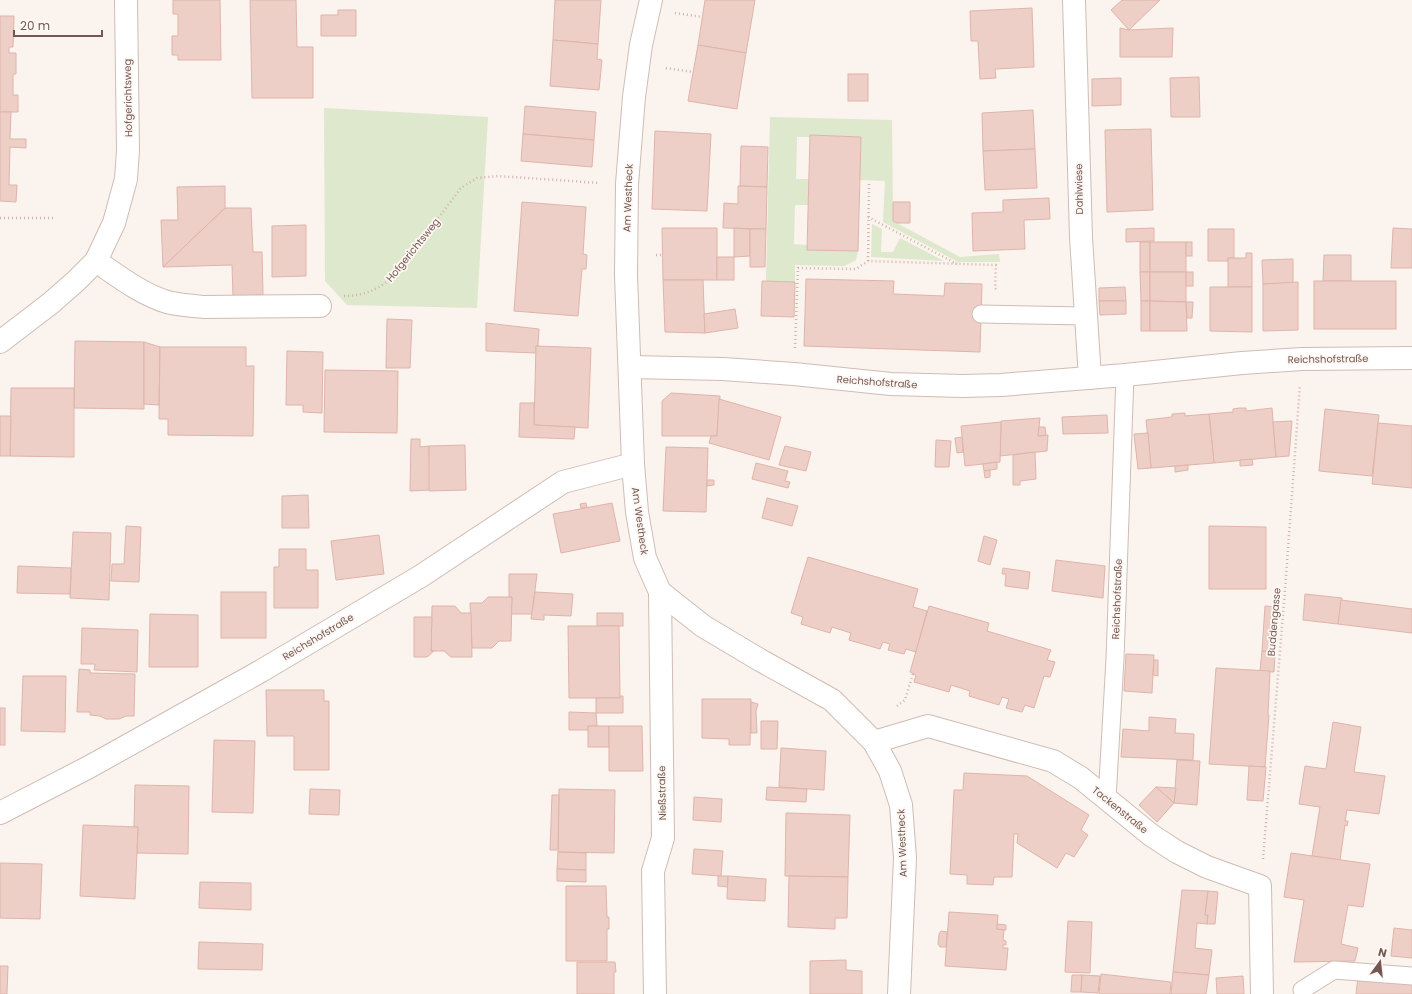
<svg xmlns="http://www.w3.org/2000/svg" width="1412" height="994" viewBox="0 0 1412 994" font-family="Poppins,sans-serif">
	<rect width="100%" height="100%" fill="#fbf3ed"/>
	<g fill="#dde8cc">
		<path d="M324 108 488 117 477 308 347 305 325 281Z"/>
		<path d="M770 117 892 120 893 221 960 257 999 254 1000 262H958L883 222 885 181 859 180 861 137 810 135V137H797L796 179H809L808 205H795L794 244 807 245V250L858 251 856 260 844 266 795 265V282L766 281Z"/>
		<path d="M872 224 882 229 881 252H893L900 238 944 261 871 257Z"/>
	</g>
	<g fill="#eecfc7" stroke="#dfb4a9">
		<path d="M173 0H220L221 60H178V55H172V36H178V14H173Z"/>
		<path d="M250 0H296L297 47H313V98H252Z"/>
		<path d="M555 0H601L598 44 553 40Z"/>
		<path d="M705 0H755L746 53 698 45Z"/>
		<path d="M1122 0H1160L1129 30 1111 10Z"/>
		<path d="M1032 8 1034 67 995 69 996 78 980 79 978 41H971L970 11Z"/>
		<path d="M338 10H356V36H321V15H338Z"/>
		<path d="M0 16H14L13 47H9V53H16V74H13V95H18V112H0Z"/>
		<path d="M1120 28 1129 30 1173 28 1172 57H1120Z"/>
		<path d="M553 40 598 44 597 59 602 60 599 90 550 86Z"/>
		<path d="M698 45 746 53 737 109 688 101Z"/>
		<rect x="848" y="74" width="20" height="27"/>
		<path d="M1199 77 1200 117H1171L1170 78Z"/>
		<path d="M1121 78V105L1092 106V79Z"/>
		<path d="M525 106 596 112 594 140 523 134Z"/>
		<path d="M1033 110 1035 149 983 151 982 113Z"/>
		<path d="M0 112H11L10 139H26V148L10 147 9 185H17L16 202 0 201Z"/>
		<path d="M1151 129 1153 210 1107 212 1105 130Z"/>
		<path d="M655 131 711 134 707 211 652 209Z"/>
		<path d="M523 134 594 140 592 167 521 161Z"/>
		<path d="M810 135 861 137 858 251 807 250Z"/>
		<path d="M741 146 768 147 767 187 740 186Z"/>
		<path d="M1035 149 1037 188 985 190 983 151Z"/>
		<path d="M225 186V208L163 267 161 220H178L177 187Z"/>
		<path d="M738 186 767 187 766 229 723 228 724 203 738 204Z"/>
		<path d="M1049 198 1050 219 1024 220 1025 249 973 251 972 213 1003 212V200Z"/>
		<path d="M522 202 586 207 583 254 587 255 586 269H582L578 316 514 311Z"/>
		<path d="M893 202H910V223H897L893 221Z"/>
		<path d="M225 208H251L253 252H262L263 295 233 296 232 265 163 267Z"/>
		<path d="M306 225V276L272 277V226Z"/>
		<path d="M662 228H717V280H663Z"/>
		<path d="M734 228 750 229V256L734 257Z"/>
		<path d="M1154 228V241L1126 242V229Z"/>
		<path d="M1393 228 1412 229V268H1391Z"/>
		<path d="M750 229H766L765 267H750Z"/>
		<path d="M1208 229H1234V258H1228V261H1208Z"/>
		<rect x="1140" y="242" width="10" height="30"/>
		<rect x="1150" y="242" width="36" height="30"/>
		<rect x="1186" y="242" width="6" height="14"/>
		<path d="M1246 253H1252V287H1228V258H1246Z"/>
		<path d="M1324 255H1351V281H1323Z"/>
		<rect x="717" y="257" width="17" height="23"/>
		<path d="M1293 259V283L1263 284 1262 260Z"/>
		<path d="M1140 272H1150V301H1141Z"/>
		<path d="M1150 272H1186V302L1150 301Z"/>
		<rect x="1186" y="272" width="7" height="14"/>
		<path d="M806 279 894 281 893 294 944 296 945 283 982 284 980 352 804 346Z"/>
		<path d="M663 280H703L705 333 665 332Z"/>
		<path d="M762 281 795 282 794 317 761 316Z"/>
		<rect x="1314" y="281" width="82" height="48"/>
		<path d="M1298 282V330L1263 331V284Z"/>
		<path d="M1125 287 1126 301H1099V288Z"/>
		<path d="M1210 287H1252V332L1210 331Z"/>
		<path d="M1099 301H1126V314L1100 315Z"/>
		<rect x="1141" y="301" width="9" height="30"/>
		<path d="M1150 301 1186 302 1187 331H1150Z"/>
		<path d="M1186 302H1193L1192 318H1187Z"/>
		<path d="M735 309 738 328 705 333 704 314Z"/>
		<path d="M387 319 412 320 410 368H386Z"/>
		<path d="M486 323 539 329 538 346H536V353L486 351Z"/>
		<path d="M75 341 144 342V409L74 408Z"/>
		<path d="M144 342 160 347 159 405 144 404Z"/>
		<path d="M536 346 591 348 588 428 534 425Z"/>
		<path d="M160 347H246V366H254L253 436 168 435V419H159Z"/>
		<path d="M287 351 323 352 322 413 303 412V405H286Z"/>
		<path d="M325 370 398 371 397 433 324 432Z"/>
		<path d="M11 388H74V457L10 456Z"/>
		<path d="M671 393 720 396 717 436H662V401Z"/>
		<path d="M719 399 781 417 769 460 709 443 711 436H717Z"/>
		<path d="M520 403H534V425L575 427 574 439 519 437Z"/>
		<path d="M1239 408H1246V411L1272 408 1276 457 1214 463 1209 414 1233 412V409Z"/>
		<path d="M1325 409 1379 415 1372 476 1319 471Z"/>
		<path d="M1185 413V416L1209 414 1214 463 1151 468 1146 420 1172 417V414Z"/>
		<path d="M1107 415 1108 433 1063 434 1062 417Z"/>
		<path d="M0 416H11L10 456H0Z"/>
		<path d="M1040 418 1038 436 1048 435 1047 451 1000 456 1001 421Z"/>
		<path d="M1292 421 1289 456 1276 457 1273 422Z"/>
		<path d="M1001 422 1000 462 965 466 961 426Z"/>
		<path d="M1378 423 1412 426V488L1372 484Z"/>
		<path d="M1039 427H1045L1046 435 1038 436Z"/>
		<path d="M1148 433 1151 468 1138 469 1134 434Z"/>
		<path d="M962 437 963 452 957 453 955 438Z"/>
		<path d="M411 439H420V447L429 446 430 490 410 491Z"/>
		<path d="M936 440 951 441 949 467H935Z"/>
		<path d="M465 445 466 490 429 491V446Z"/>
		<path d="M785 446 811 452 806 471 779 465Z"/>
		<path d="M666 447 708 448 706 512 663 511Z"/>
		<path d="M1035 452 1036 479 1020 481V485H1013V455Z"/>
		<path d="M1252 459 1253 465 1240 466V460Z"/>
		<path d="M997 462V469L984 471 983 464Z"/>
		<path d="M756 463 788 471 785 481 790 482 788 488 752 479Z"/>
		<path d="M1188 465V470L1175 472V466Z"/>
		<path d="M990 470V477L985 478 984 471Z"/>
		<path d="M707 480H714V485L707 486Z"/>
		<path d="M308 495 309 528H282V496Z"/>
		<path d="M767 498 798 506 792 526 762 518Z"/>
		<path d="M586 503 587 507 581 508 580 504Z"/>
		<path d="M612 503 620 541 561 553 553 514Z"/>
		<path d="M126 526 141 527 139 582 111 581 112 564H124Z"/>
		<path d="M1209 526 1266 527V589H1209Z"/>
		<path d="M73 532 111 533 109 600 70 598Z"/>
		<path d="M379 535 384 574 336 580 331 541Z"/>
		<path d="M984 536 997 540 990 565 978 561Z"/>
		<path d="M279 549H306V570H318V608H274V567H279Z"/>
		<path d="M808 557 918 589 913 607 927 611 916 652 906 649 904 654 888 650 890 644 883 642 880 649 849 640 851 633 832 627 830 633 801 624 803 617 791 613Z"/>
		<path d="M1056 560 1105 566 1103 598 1052 591Z"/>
		<path d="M18 566 71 568 70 594 17 593Z"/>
		<path d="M1003 568 1030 572 1028 589 1005 586 1006 574H1002Z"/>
		<path d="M509 574H537L532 614H511L512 597H509Z"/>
		<rect x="221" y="592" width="45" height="46"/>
		<path d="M535 592 573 594 571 616 544 615V620L531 619Z"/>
		<path d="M1305 594 1342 598 1338 624 1303 620Z"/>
		<path d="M488 597H512L511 641H499L492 648H472L470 603H482Z"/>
		<path d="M1341 600 1412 609V633L1338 624Z"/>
		<path d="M432 606H455L461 613H471L472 657H451L444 651H431Z"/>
		<path d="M929 606 989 623 987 631 1051 650 1047 660 1055 662 1050 677 1044 676 1034 708 1025 705 1022 712 1006 708 1009 699 1002 697 999 705 969 696 970 691 951 685 949 692 914 682 916 675 910 672Z"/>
		<path d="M1265 606 1278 607 1275 652 1262 651Z"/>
		<rect x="597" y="613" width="26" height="13"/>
		<path d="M150 614 198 615V667H149Z"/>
		<path d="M414 617H432L431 651H434L427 657H414Z"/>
		<path d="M568 626H619L620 698H569Z"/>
		<path d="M82 628 138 630 137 672 94 670 95 664H81Z"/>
		<path d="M1262 651 1275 652 1274 672 1260 671Z"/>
		<path d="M1126 654 1154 655 1152 693 1124 691Z"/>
		<path d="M1154 660H1158V676L1153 675Z"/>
		<path d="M1216 668 1270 671 1268 715H1269L1265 767 1209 764Z"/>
		<path d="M79 669 90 670V673L135 674 134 716H126L119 719H106L100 716 90 715V712H77Z"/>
		<path d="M23 676H66L65 732 21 731Z"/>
		<path d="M266 690H324V701H329V770H294V736H267Z"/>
		<path d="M620 696H623V713H596V698H620Z"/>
		<path d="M702 699H751L750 745H729V739L702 738Z"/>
		<path d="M751 702 758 704 756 711 757 733H751Z"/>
		<rect x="0" y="708" width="5" height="37"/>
		<path d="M569 712 596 713 597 726H588V730H569Z"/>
		<path d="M1149 717 1176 719 1175 733 1194 734 1193 760 1121 757 1123 729 1149 731Z"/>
		<path d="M761 721H778L777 749H761Z"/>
		<path d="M1333 722 1361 727 1354 772 1385 776 1379 814 1347 810 1345 821H1348L1347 826 1345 825 1340 860 1312 856 1320 807 1299 804 1305 766 1326 769Z"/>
		<rect x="588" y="726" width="21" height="21"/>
		<path d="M609 726H642L643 771H609Z"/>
		<path d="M214 740 255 741 253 813 212 812Z"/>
		<path d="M781 748 826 751 824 790 779 787Z"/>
		<path d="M1177 760 1200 761 1197 805 1174 803Z"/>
		<path d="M1249 766 1266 767 1263 801 1247 800Z"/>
		<path d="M964 773 1027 776 1089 815 1081 830 1088 835 1074 857 1066 853 1057 868 1017 843 1018 834H1014L1012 877H994L993 885 967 884V875L950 874 954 790H963Z"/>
		<path d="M135 785 189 786 188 854 137 853 138 827H134Z"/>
		<path d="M767 787 807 789 806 802 766 800Z"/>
		<path d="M1156 787 1176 788 1174 803Z"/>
		<path d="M1156 787 1174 803 1157 822 1139 805Z"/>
		<path d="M310 789 340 790 339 815 309 814Z"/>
		<path d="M559 789 615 790 614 853 558 852Z"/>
		<path d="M552 795H559L558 850H550Z"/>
		<path d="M694 797 722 799 721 822 693 820Z"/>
		<path d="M786 813 850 815 848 877 785 876Z"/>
		<path d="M83 825 138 827 135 899 80 896Z"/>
		<path d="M694 849 723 851 721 876 692 874Z"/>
		<path d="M558 852 586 853V870L557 869Z"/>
		<path d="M1291 853 1370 864 1363 907 1348 905 1341 944 1358 948 1355 961 1294 962 1304 900 1284 897Z"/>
		<path d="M0 863 42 864 40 919 0 918Z"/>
		<path d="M557 869 586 870V882L557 881Z"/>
		<path d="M718 876H728V887L718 886Z"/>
		<path d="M728 876 766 879 765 901 727 899Z"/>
		<path d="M789 876 848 877 847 918H835V929L788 927Z"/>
		<path d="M200 882 251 883V910L199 908Z"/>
		<path d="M566 886H606L607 917H609V929H607V961H566Z"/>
		<path d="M1182 890 1208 891 1205 915H1208L1207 924 1197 923 1195 948 1212 950 1209 975 1173 972Z"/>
		<path d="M1208 891 1218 892 1215 924H1207L1208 915H1205Z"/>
		<path d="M949 912 998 915 997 929 1004 930 1003 940 1006 941V945H1003V948H1008L1006 970 945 966Z"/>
		<path d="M1068 921 1092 922 1090 973 1065 972Z"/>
		<path d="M997 924 1006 925V930L997 929Z"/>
		<path d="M1394 928 1412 930V958L1391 956Z"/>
		<path d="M941 931 947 932 946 947H940L938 944 939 934Z"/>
		<path d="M199 942 263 944 262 970 198 969Z"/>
		<path d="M846 960V970L862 971V994H810V961Z"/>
		<path d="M577 962H615L616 972H614V994H577Z"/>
		<path d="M0 966H8L7 994H0Z"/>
		<path d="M1173 972 1209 975 1206 994H1171Z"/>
		<path d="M1101 974 1171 982 1170 994H1099Z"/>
		<path d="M1072 975H1082L1081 992H1071Z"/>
		<path d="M1082 975 1100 976 1098 993 1081 992Z"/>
		<path d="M1243 976 1244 994H1217L1216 978Z"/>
		<path d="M1358 977 1412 983V994H1356Z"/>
	</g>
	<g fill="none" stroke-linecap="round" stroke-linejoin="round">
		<defs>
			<g id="lane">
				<path d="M981 314 1086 316"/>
				<path d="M1107 799 1115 659 1125 375"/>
				<path d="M1302 990 1334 970 1412 976"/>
			</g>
			<g id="street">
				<path d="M651 0 641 45 634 97 627 184 626 275 633 464 637 512 645 558 660 592 703 626 760 660 832 700 874 742 890 771 901 805 905 858 899 994"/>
				<path d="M1074 0 1081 237 1090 378"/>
				<path d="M96 261C118 276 141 294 167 302 179 305 192 306 204 307L320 306"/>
				<path d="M0 342 51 303 76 281 96 261 114 223 126 179 128 150 126 0"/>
				<path d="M630 367 723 369 794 374 891 384 962 386 1001 385 1125 375 1242 363 1302 359 1412 358"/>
				<path d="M874 742 928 726 1053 761 1081 778 1151 835 1177 852 1207 867 1260 886 1262 994"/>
				<path d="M0 813 89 767 261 671 421 576 563 482 633 464"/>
				<path d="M655 994 653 871 663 838 660 592"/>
			</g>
		</defs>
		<use href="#lane" stroke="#cfbcb5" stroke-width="19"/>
		<use href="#street" stroke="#cfbcb5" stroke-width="24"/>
		<g stroke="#d3b2aa" stroke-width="2.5" stroke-dasharray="1 3" stroke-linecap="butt">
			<path d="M675 13 702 17"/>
			<path d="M666 68 693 72"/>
			<path d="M868 217 957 264"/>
			<path d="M0 218H53"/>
			<path d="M656 255H663"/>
			<path d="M868 261 869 184"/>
			<path d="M344 296C364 296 380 289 395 275L461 188 477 178 498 176 600 183"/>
			<path d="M795 348 798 268 856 269 868 261 996 265 995 288 997 290"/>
			<path d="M897 706 905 700 913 674"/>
			<path d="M1263 859 1285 590 1300 385"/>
		</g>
		<use href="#lane" stroke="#fff" stroke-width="17"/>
		<use href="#street" stroke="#fff" stroke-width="22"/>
	</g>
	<g text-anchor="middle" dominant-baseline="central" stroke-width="3.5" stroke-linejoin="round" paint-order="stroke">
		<g font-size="10" fill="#755751" stroke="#fef8f4">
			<text transform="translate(128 98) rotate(-91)">Hofgerichtsweg</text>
			<text transform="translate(1079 189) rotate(-91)">Dahlwiese</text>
			<text transform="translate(628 198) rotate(-88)">Am Westheck</text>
			<text transform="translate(413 250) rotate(-51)">Hofgerichtsweg</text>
			<text transform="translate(1328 359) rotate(-1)">Reichshofstraße</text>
			<text transform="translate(877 382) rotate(4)">Reichshofstraße</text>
			<text transform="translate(640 521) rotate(82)">Am Westheck</text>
			<text transform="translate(1117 599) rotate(-88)">Reichshofstraße</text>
			<text transform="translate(1274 622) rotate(-85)">Buddengasse</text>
			<text transform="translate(318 637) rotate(-31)">Reichshofstraße</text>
			<text transform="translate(662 793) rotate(-91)">Nießstraße</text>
			<text transform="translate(1120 810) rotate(39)">Tackenstraße</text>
			<text transform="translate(902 843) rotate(-92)">Am Westheck</text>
		</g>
	</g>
	<g transform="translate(1380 962) rotate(15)" stroke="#fef8f4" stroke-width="3" paint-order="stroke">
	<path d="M0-3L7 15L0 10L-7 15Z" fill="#755751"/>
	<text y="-6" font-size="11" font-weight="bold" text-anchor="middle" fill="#755751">N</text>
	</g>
	<path d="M14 30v6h88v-6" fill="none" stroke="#755751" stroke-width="2"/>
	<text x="20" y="30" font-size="12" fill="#755751" stroke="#fef8f4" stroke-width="3" paint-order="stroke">20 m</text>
</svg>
